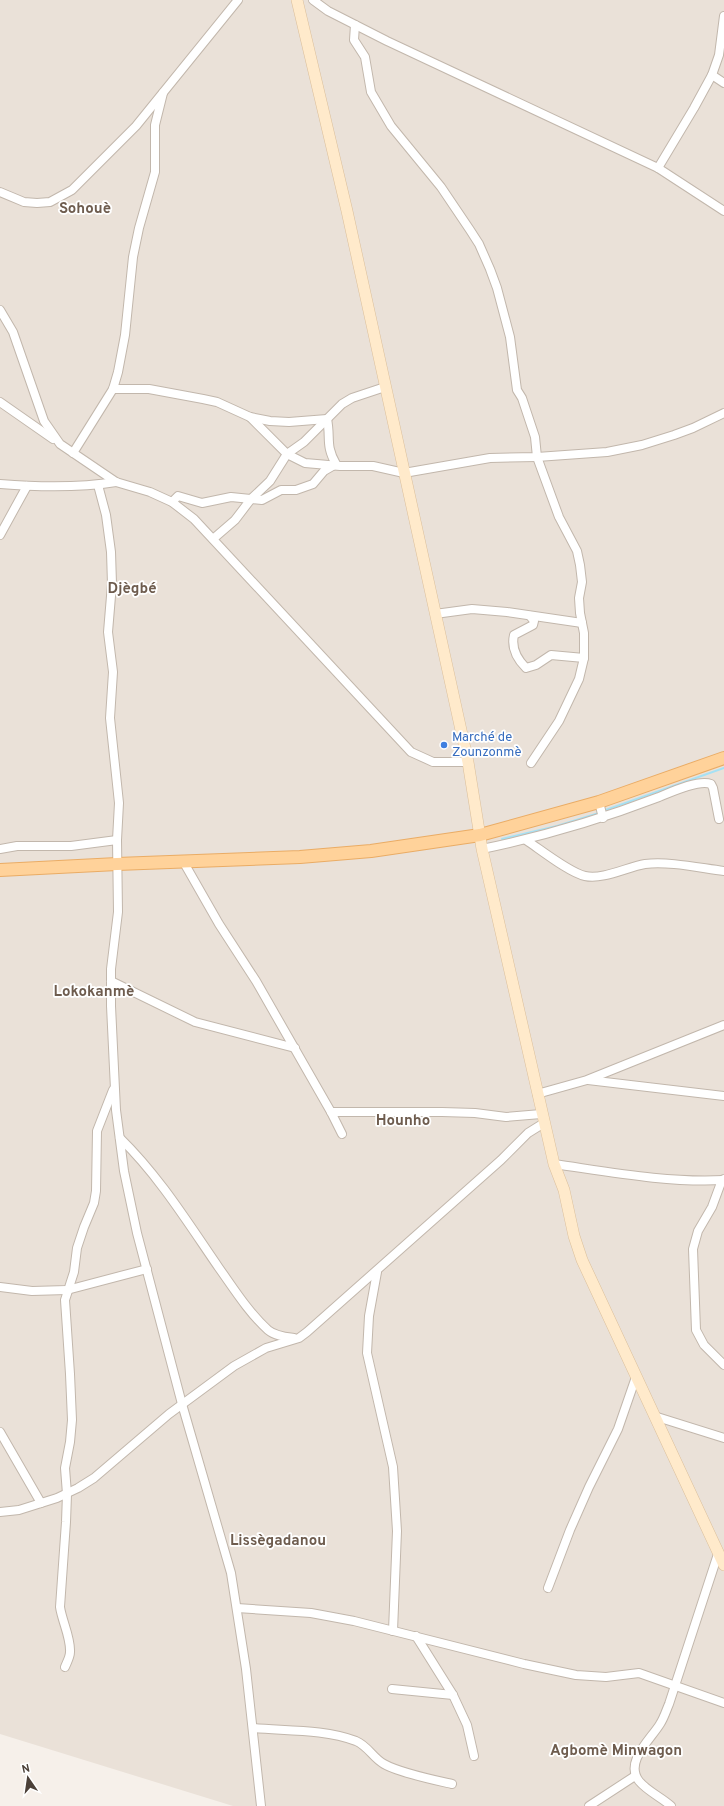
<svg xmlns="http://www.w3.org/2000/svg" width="724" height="1806" viewBox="0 0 724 1806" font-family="Overpass,sans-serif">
	<rect width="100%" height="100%" fill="#f6f0ea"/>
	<path fill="#eae1d8" d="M0 0H724V1806H233L0 1734Z"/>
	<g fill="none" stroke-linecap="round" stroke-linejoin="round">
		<g stroke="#a5e1f4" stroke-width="2">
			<path d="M603 811 724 768"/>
			<path d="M502 839 557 826 599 813"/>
		</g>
		<defs>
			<g id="street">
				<path d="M313 0 328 11 387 41 658 168 724 211"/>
				<path d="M355 25 354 40 365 57 371 92 391 126 441 187 470 230 479 244 490 269 497 288 510 337 517 390 522 398 535 437 537 457 559 517 577 551 580 565 582 582 579 598 580 613 584 633V658L579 679 559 721 531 763"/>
				<path d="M712 75 724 83"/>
				<path d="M658 168 694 108 712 75 719 55 724 16"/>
				<path d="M0 192 24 202 37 203 50 202 72 190 136 126 238 0"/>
				<path d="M0 310 13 332 44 421 60 444 116 482 150 492 172 502 194 519 411 752 433 762H468"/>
				<path d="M113 389H149L203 399 217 402 250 417 270 421 289 422 327 419C331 438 325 445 336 464L324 471 313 484 296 490H281L262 500 231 497 202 503 178 496 172 502"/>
				<path d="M0 402 53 439"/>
				<path d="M250 417 287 454 305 463 340 466H373L404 473 490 458 537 457 607 452 642 445 674 435 693 428 724 413"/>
				<path d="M73 453 113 389 118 372 125 335 133 257 139 228 155 172V125L163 93"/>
				<path d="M0 484C38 487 78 488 116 482"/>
				<path d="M98 485 106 515 111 552 112 584 108 632 113 672 110 718 119 803 117 840 118 912 111 969V1006L116 1110 124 1171 137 1233 182 1404 231 1573 246 1669 261 1806"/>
				<path d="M0 535 27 486"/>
				<path d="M213 539 235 520 251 499 270 481 287 454 304 442 342 404 352 398 385 387"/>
				<path d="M435 614 472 609 507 612 582 623"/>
				<path d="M530 616 534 621 533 625 514 635C511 648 517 659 526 668L536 665 551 655 584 658"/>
				<path d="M599 802 603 818"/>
				<path d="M526 840C541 850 570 873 585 876 603 880 627 867 645 864 669 861 700 868 724 871"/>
				<path d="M0 849 17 846H71L117 840"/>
				<path d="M482 849C545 836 599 820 659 797 671 792 699 779 711 784L713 788 719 819"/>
				<path d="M183 861 219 924 256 981 331 1112 342 1134"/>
				<path d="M111 981 195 1022 295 1048"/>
				<path d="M588 1080 724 1096"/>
				<path d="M537 1094 587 1080 724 1025"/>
				<path d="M331 1112H442L475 1113 506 1117 541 1114"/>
				<path d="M120 1138C159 1176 188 1223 219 1268 234 1289 249 1313 268 1330 275 1336 286 1337 294 1338"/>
				<path d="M554 1164C610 1172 668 1183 724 1180"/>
				<path d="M724 1179 722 1180 712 1207 698 1231 693 1249 696 1330 704 1345 724 1365"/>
				<path d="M377 1272 369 1316 367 1353 393 1467 397 1531 393 1631"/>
				<path d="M0 1287 32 1291 67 1290 147 1269"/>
				<path d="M654 1416 724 1438"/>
				<path d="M0 1432 41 1503"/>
				<path d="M0 1512 19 1510 57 1498 78 1488 94 1478 169 1414 234 1366 266 1348 299 1338 307 1332 501 1160 528 1133 544 1123"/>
				<path d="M548 1588 570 1530 589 1487 618 1429 636 1377"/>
				<path d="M237 1608 311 1613 354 1621 524 1664 576 1675 606 1677 639 1673 724 1703"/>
				<path d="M416 1636 453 1695 467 1725 474 1756"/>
				<path d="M65 1667C67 1662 70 1657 70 1652 71 1638 62 1621 60 1607L66 1522 67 1494 65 1468 70 1442 72 1420 70 1374 65 1300 74 1272 77 1248 84 1227 94 1203 96 1191 97 1131 113 1090"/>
				<path d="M392 1689 453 1695"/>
				<path d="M253 1728C286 1731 324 1729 356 1741 368 1746 373 1758 384 1764 400 1773 434 1780 452 1784"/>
				<path d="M589 1806 635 1776"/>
				<path d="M671 1806C661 1797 647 1791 639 1781 624 1762 651 1739 660 1724 664 1718 666 1711 669 1704L718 1554"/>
			</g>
			<path id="secondary" d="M297 0 347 211 468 762 482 849 554 1164 564 1190 574 1236 582 1260 724 1565"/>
			<path id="primary" d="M0 870 117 864 300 857 371 851 480 835 599 802 724 758"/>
		</defs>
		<use href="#street" stroke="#c2b7ac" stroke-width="10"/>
		<use href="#secondary" stroke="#dbbf9b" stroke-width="12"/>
		<use href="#primary" stroke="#eaac65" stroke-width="14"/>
		<use href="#street" stroke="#fff" stroke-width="8"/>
		<use href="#secondary" stroke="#ffeacb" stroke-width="11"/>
		<use href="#primary" stroke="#ffd29a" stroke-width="12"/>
	</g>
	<circle fill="#3f7fe0" stroke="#fff" stroke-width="1.5" cx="444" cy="745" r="4"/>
	<g text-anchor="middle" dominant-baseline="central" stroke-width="3.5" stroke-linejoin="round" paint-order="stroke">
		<g font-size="13" fill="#366cbe" stroke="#fff" text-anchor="start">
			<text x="452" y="738">Marché de<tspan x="452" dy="15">Zounzonmè</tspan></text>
		</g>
		<g font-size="15" font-weight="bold" fill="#6e5c4e" stroke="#fff">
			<text x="85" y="209">Sohouè</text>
			<text x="132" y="589">Djègbé</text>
			<text x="94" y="992">Lokokanmè</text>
			<text x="403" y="1121">Hounho</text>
			<text x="278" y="1541">Lissègadanou</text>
			<text x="616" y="1751">Agbomè Minwagon</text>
		</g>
	</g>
	<g transform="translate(28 1778) rotate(347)" stroke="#ffffff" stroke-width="3" paint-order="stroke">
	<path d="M0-3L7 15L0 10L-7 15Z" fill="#4b4038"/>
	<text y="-6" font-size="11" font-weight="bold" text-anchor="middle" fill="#4b4038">N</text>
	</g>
</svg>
